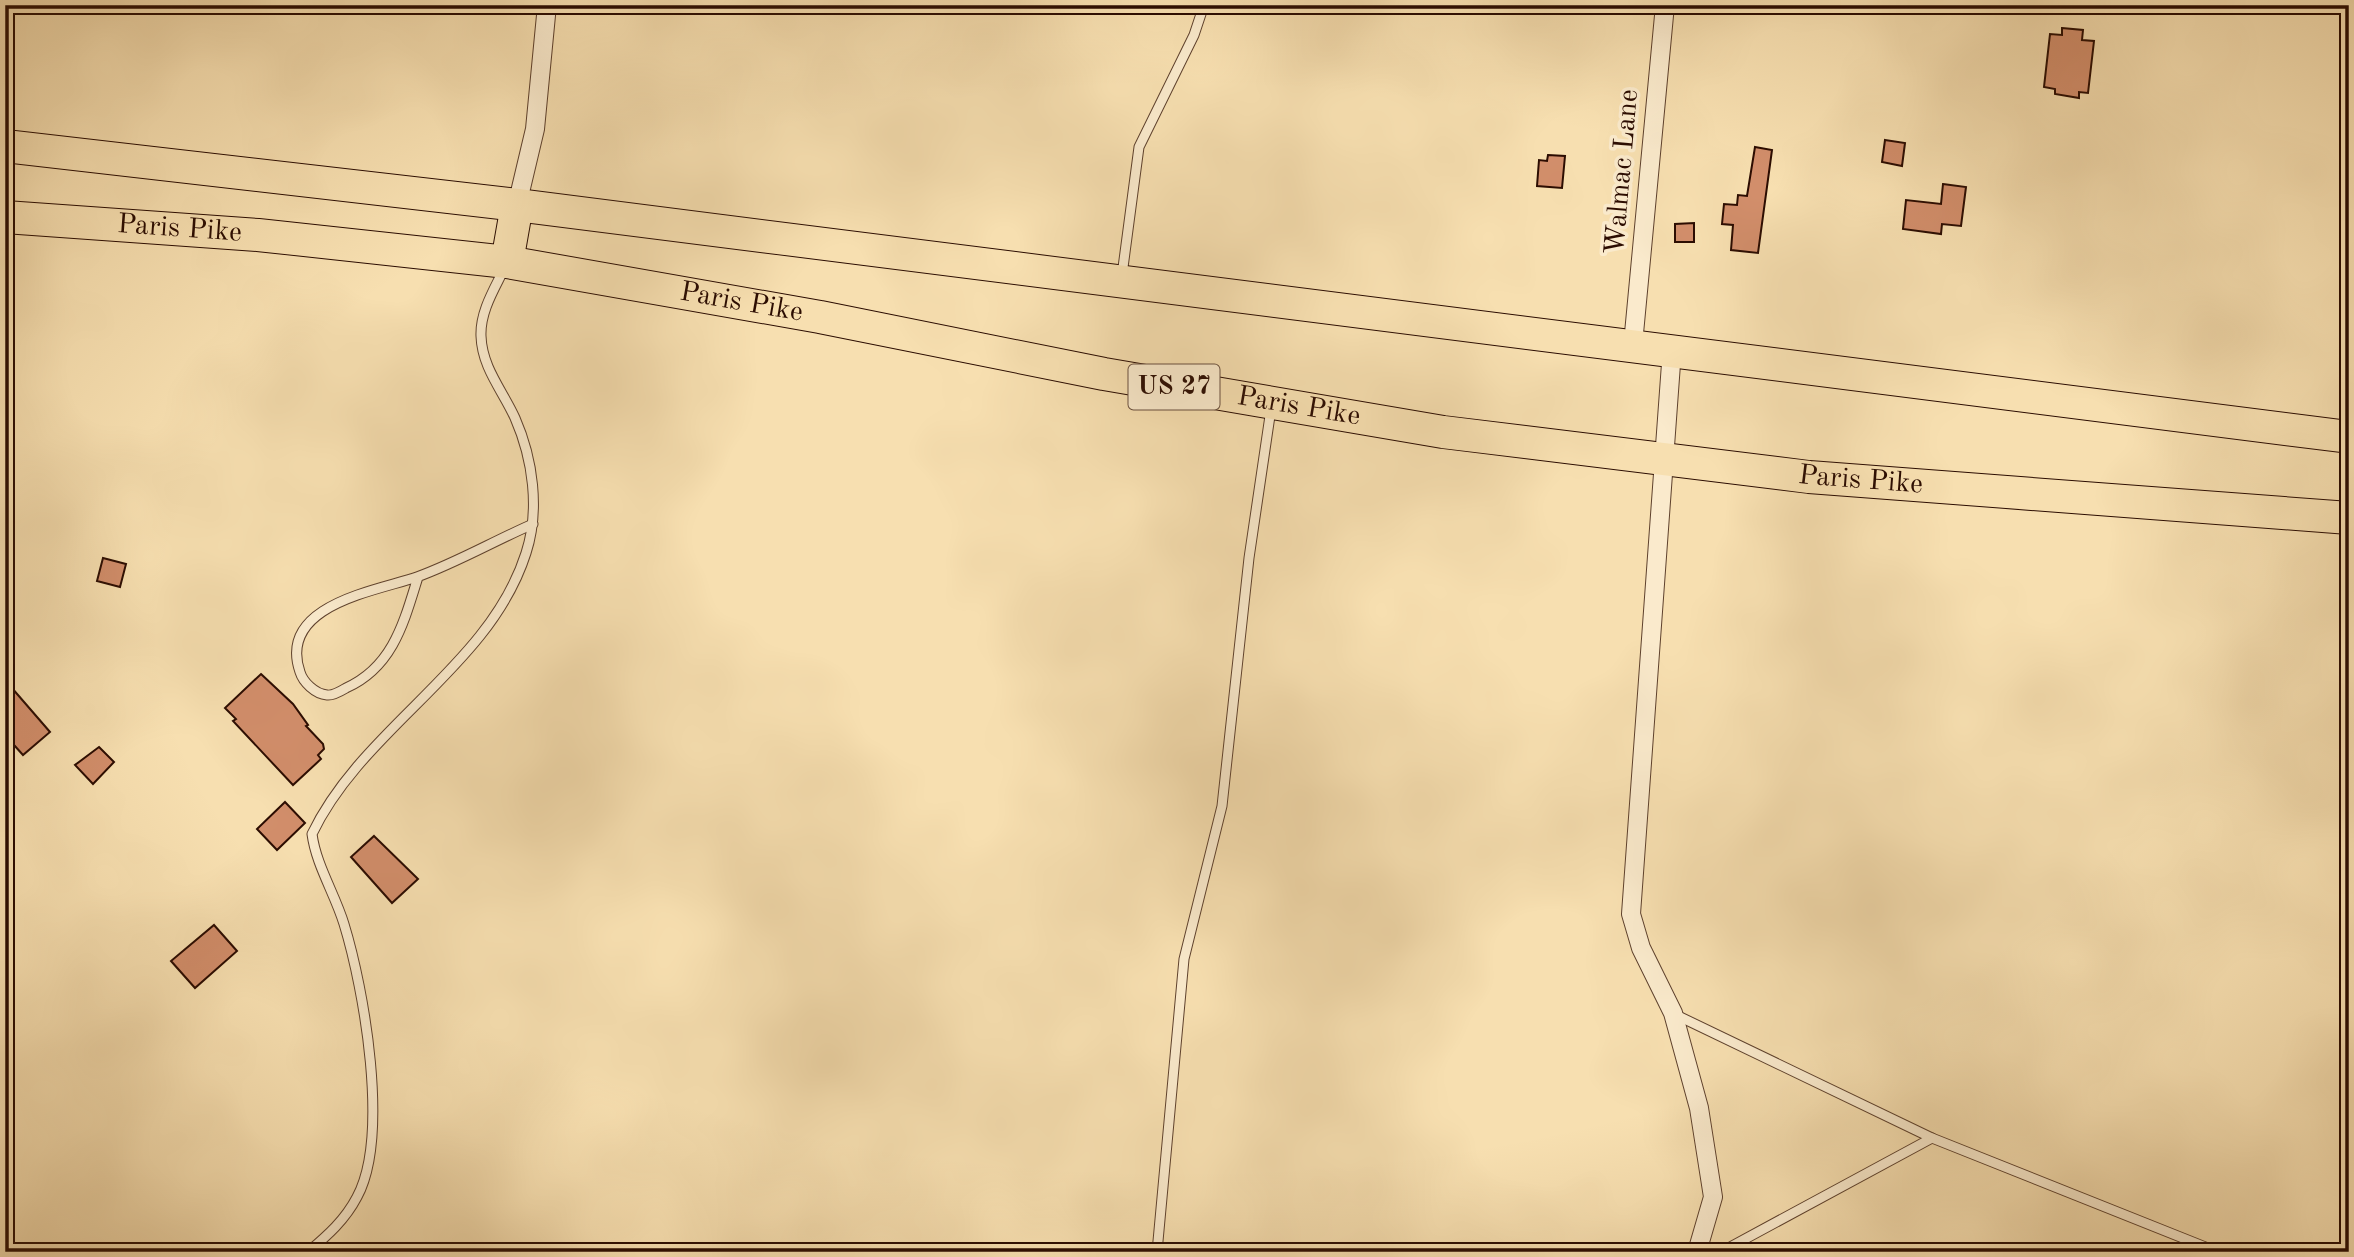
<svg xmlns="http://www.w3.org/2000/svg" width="2354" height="1257" viewBox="0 0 2354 1257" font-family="'Old Standard TT',serif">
	<rect width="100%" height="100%" fill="#f7dfb0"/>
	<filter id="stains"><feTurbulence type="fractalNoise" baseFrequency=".00286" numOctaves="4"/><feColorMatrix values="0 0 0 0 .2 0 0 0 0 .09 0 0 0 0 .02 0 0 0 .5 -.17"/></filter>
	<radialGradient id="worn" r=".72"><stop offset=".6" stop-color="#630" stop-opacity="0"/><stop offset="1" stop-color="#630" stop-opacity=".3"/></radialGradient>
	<g fill="#d28e6b" stroke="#2b0c01" stroke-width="2">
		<path d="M2062 28 2083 30 2082 40 2094 41 2088 93 2079 92V98L2055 94V89L2044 87 2050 34 2062 35Z"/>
		<path d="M1885 140 1905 143 1902 166 1882 162Z"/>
		<path d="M1755 147 1772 150 1758 253 1731 250 1733 225 1722 224 1724 204 1737 205 1738 195 1747 196Z"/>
		<path d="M1548 155 1565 156 1562 188 1537 186 1539 160 1547 161Z"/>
		<path d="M1943 184 1966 187 1961 226 1942 224 1941 234 1903 229 1906 200 1941 204Z"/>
		<path d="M1694 223V242H1675V224Z"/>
		<path d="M103 558 126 564 120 587 97 581Z"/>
		<path d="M261 674 293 704 308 725 306 726 323 744 324 749 318 755 321 759 293 785 233 721 236 719 225 708Z"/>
		<path d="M5 680 50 732 23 755 5 735Z"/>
		<path d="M99 747 114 762 93 784 75 765Z"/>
		<path d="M285 802 305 823 277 850 257 829Z"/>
		<path d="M374 836 418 879 392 903 351 857Z"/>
		<path d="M214 925 237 951 195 988 171 961Z"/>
	</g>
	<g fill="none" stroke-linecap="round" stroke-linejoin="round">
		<defs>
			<g id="lane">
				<path d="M1122 275 1139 147 1194 35 1204 5"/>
				<path d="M418 577C404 622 393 667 346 688 341 691 333 696 327 695 315 694 303 682 300 672 277 605 376 591 417 577 456 563 494 541 533 524"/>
				<path d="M1674 1014 1932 1138 2218 1252"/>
				<path d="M308 1252C328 1235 345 1220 357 1197 390 1136 364 989 344 924 335 894 316 865 312 834 363 727 490 667 526 553 540 510 533 459 515 418 503 391 482 368 481 336 480 311 495 288 505 267"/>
				<path d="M1157 1252 1184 959 1222 806 1249 558 1271 409"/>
				<path d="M1721 1252 1932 1138"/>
			</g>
			<g id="street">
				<path d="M517 205 535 129 547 5"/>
				<path d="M1633 344 1665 5"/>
				<path d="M1672 350 1631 914 1641 948 1673 1013 1699 1108 1713 1197 1697 1252"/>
			</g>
			<g id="highway">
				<path d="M5 146 517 205 2349 437"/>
				<path id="s1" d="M5 217 258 235 507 262 820 317 1104 374 1443 432 1809 477 2349 518"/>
				<path d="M507 262 517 205"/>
			</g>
		</defs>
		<use href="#lane" stroke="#5e412d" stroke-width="11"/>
		<use href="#street" stroke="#5e412d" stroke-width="20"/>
		<use href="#highway" stroke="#2b0c01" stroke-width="34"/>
		<use href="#lane" stroke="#faeacc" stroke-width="9"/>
		<use href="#street" stroke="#faeacc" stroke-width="18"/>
		<use href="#highway" stroke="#f7dfb0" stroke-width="32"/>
	</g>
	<g text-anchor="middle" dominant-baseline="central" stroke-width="7" stroke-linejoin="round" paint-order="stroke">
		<rect fill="#faeacc" stroke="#694f3e" stroke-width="2" x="1128.5" y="364.5" width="91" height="45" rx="5"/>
		<g font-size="26" font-weight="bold" fill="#2b0c01">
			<text x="1174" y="387">US 27</text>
		</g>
		<g font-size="28" fill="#2b0c01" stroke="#faeacc">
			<text transform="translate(1623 172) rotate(-85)">Walmac Lane</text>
			<text stroke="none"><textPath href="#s1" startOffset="175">Paris Pike</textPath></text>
			<text stroke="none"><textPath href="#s1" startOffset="742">Paris Pike</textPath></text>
			<text stroke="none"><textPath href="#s1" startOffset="1309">Paris Pike</textPath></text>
			<text stroke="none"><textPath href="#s1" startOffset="1876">Paris Pike</textPath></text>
		</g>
	</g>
	<rect width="2354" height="1257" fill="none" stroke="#f7dfb0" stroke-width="28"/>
	<rect x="7" y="7" width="2340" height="1243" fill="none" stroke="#2b0c01" stroke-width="3.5"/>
	<rect x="14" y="14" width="2326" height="1229" fill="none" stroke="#2b0c01" stroke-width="2"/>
	<rect width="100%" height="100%" filter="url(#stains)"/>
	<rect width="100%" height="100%" fill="url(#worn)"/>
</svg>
